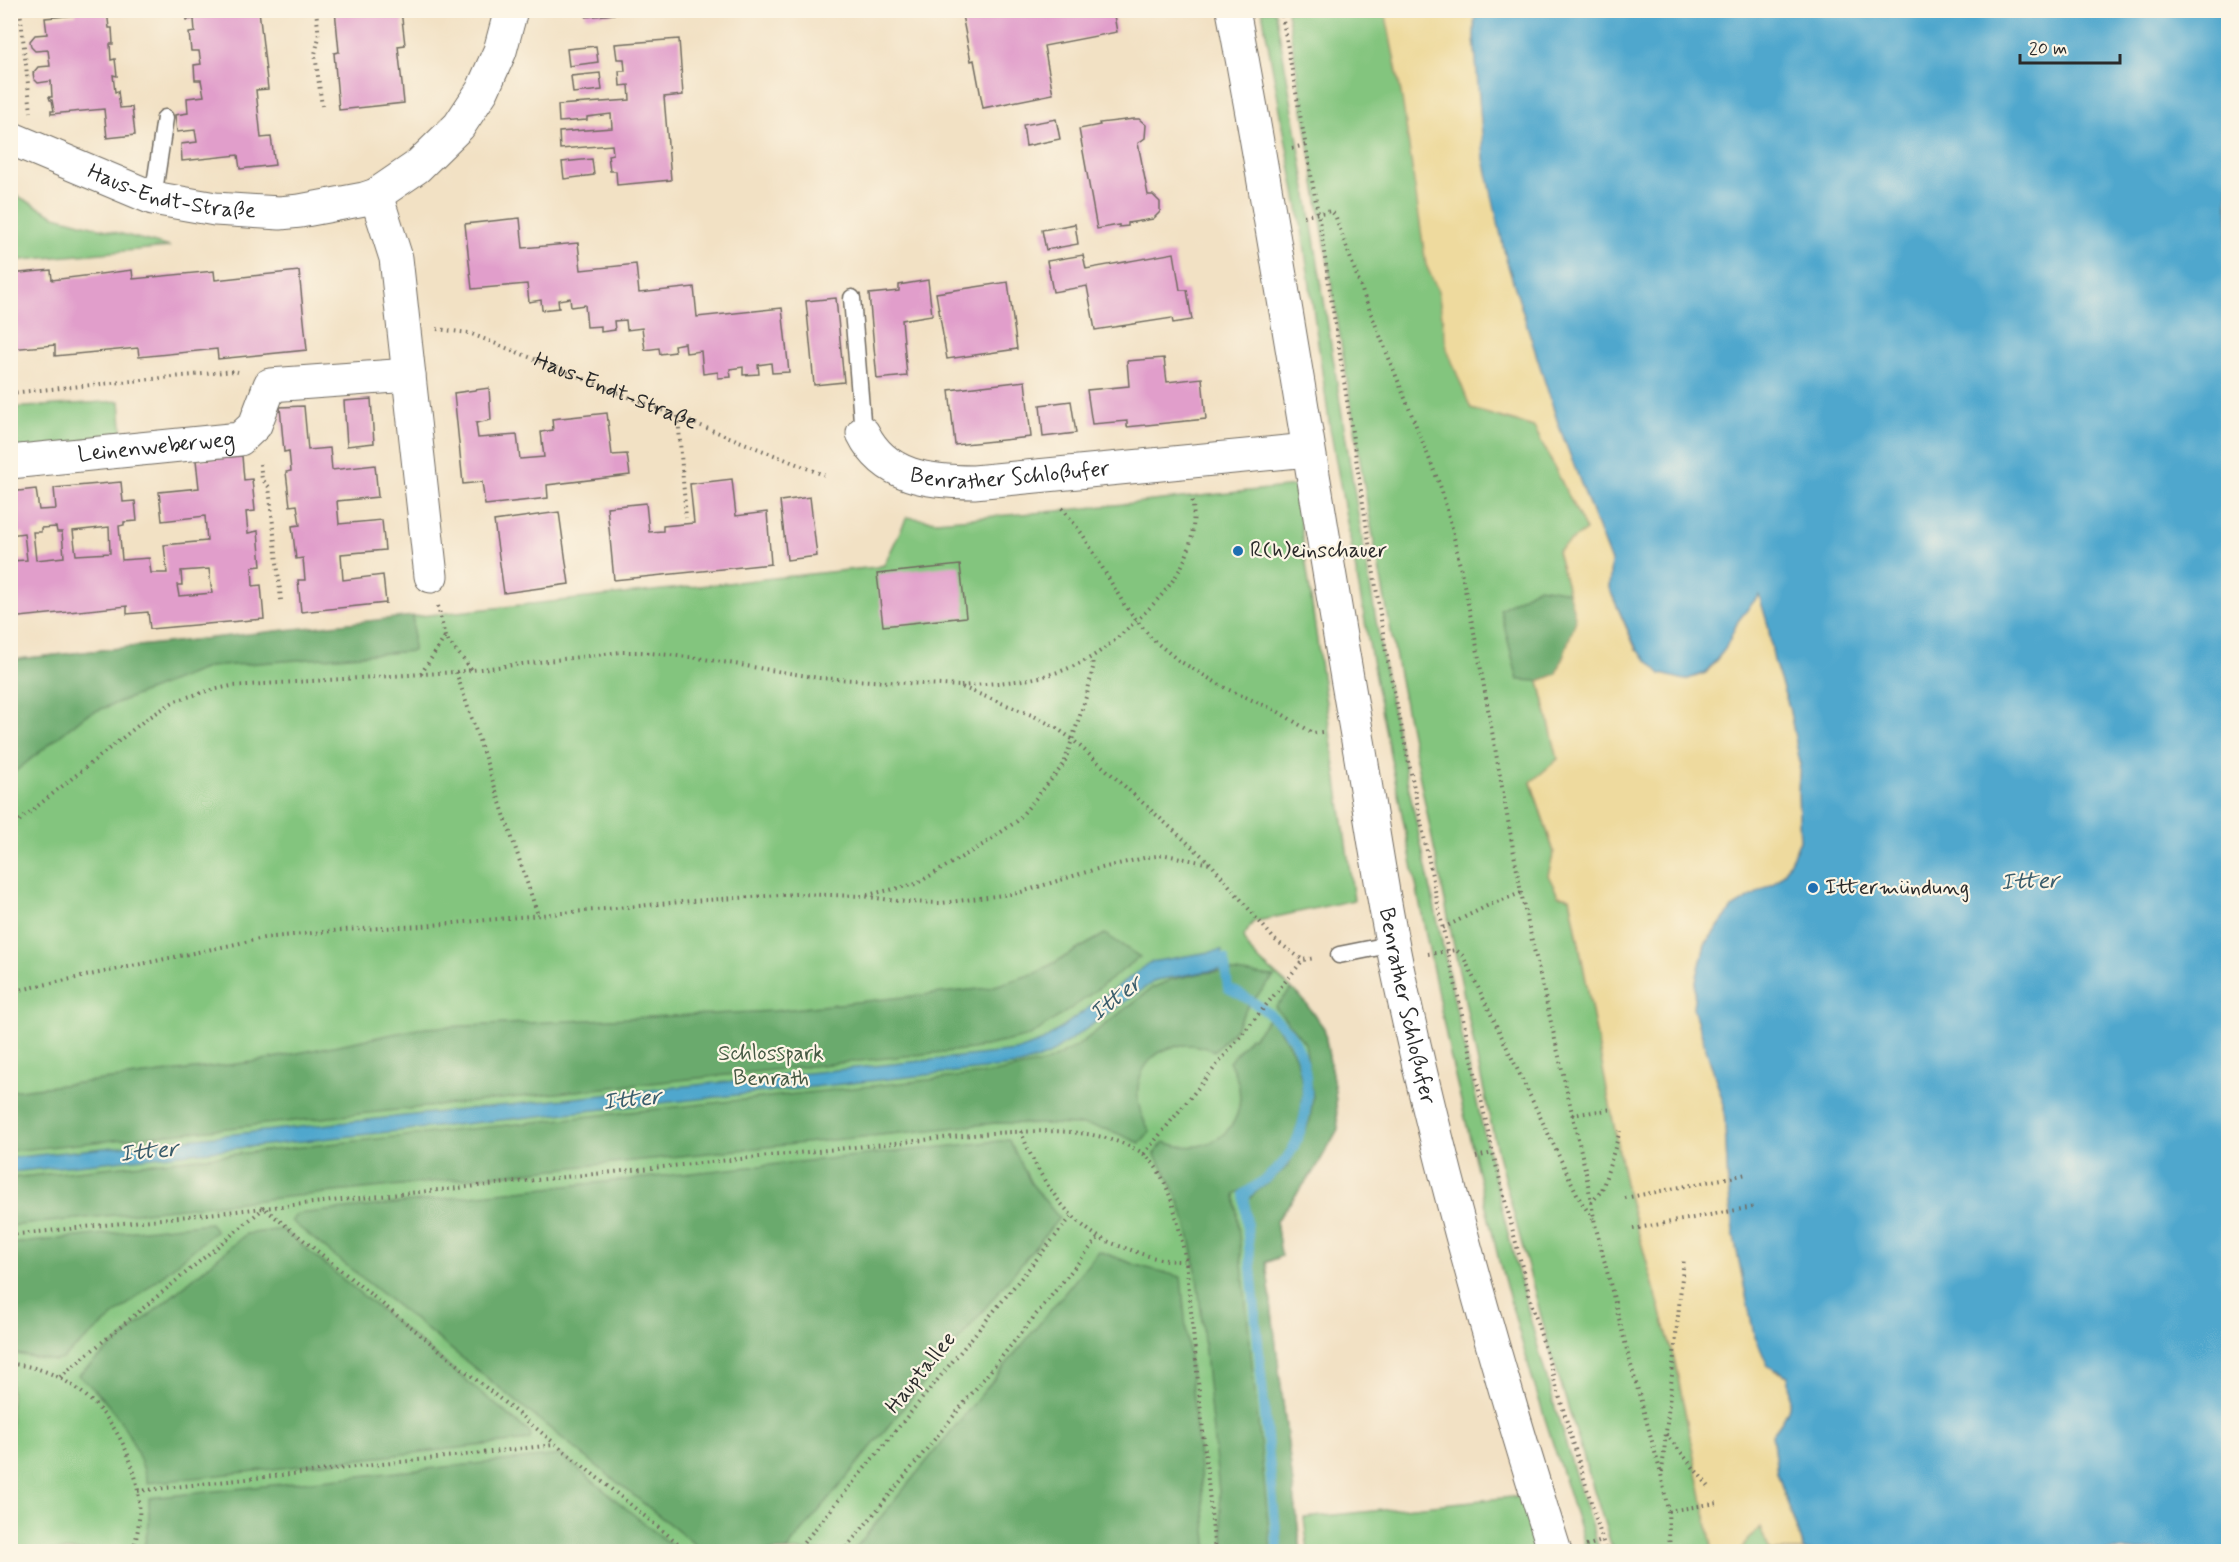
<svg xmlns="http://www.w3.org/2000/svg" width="2239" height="1562" viewBox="0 0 2239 1562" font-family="Mynerve,sans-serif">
	<rect width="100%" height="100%" fill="#fcf5e5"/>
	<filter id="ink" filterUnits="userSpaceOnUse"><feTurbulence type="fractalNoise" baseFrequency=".0167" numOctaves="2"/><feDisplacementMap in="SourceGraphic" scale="12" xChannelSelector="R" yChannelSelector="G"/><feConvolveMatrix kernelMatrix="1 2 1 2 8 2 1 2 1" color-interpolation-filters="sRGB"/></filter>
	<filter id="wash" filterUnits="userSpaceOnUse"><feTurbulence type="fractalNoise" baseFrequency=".008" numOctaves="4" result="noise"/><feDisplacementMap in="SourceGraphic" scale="24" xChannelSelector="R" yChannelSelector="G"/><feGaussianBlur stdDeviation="1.35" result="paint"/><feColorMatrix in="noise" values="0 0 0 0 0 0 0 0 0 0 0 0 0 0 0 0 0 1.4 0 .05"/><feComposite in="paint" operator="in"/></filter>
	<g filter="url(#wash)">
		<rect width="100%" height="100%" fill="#f2e1c4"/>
		<g fill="#83c57e" stroke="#577854" stroke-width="1.5">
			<path d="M1262 11H1275C1318 239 1347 470 1390 698 1405 773 1422 848 1438 923 1482 1135 1531 1346 1600 1551H1587L1533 1381 1499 1261 1450 1055 1379 699 1330 428 1302 230Z"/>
			<path d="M1287 11H1420L1471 409 1534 427 1586 530 1558 551 1577 620 1539 682 1558 759 1531 783 1554 852 1549 875 1558 895 1570 897 1626 1188 1675 1362 1713 1551H1613L1549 1346 1497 1151 1475 1050 1401 685 1368 509Z"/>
			<path d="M10 192 55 216 170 247 11 261Z"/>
			<path d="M120 401 123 440 11 452 10 408Z"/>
			<path d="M1295 486 1354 900 1253 922 1244 936 1247 947 1261 962 1300 996 1324 1028 1335 1092 1338 1129 1316 1168 1276 1221 1281 1256 1266 1263 1301 1551H11L10 660 876 567 884 565 907 517 936 521 1057 511Z"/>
			<path d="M1522 1496 1539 1551H1308L1304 1518Z"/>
			<path d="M1760 1527 1770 1551 1739 1552V1550Z"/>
		</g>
		<g fill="#6aaa6d" stroke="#4a6a4c" stroke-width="1.5">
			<path d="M1539 587 1569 592 1577 620 1557 674 1539 681 1518 680 1500 609Z"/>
			<path d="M413 616V651L209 667 86 715 11 775V660Z"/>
			<path d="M1105 934 1140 957 1079 1003 1030 1036 972 1049 11 1151V1091L253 1062 423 1028 773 1011 988 988 1036 973Z"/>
			<path d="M1228 971 1274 977 1248 1006 1236 1027 1215 1051C1157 1027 1116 1080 1150 1131L1140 1143 1109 1130 1083 1125 996 1123 11 1226V1178L994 1073 1046 1062 1077 1046 1152 988 1170 980 1202 973Z"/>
			<path d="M1292 989 1300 996 1324 1028 1335 1091 1338 1129 1316 1168 1276 1221 1281 1256 1266 1262 1301 1551 1282 1552 1248 1199 1288 1166 1310 1120 1313 1097 1305 1043 1275 1007Z"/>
			<path d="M1269 1018C1279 1030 1289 1042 1295 1056 1311 1096 1300 1147 1266 1175 1256 1183 1246 1188 1235 1194L1271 1551H1225C1219 1492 1213 1433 1207 1374 1199 1299 1199 1218 1154 1154L1164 1142C1220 1162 1260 1112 1229 1062L1250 1037 1253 1038Z"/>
			<path d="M1009 1140 1031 1183 1059 1218 786 1551H703L291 1221 297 1214Z"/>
			<path d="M210 1223 216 1231 62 1359 55 1361 11 1353V1244Z"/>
			<path d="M282 1229 530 1433 531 1436 529 1440 148 1483C134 1436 116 1407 78 1375L246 1234Z"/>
			<path d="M1099 1251 1136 1265 1181 1277 1208 1551H853Z"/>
			<path d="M561 1455 678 1551H143L149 1524V1498Z"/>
		</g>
		<path fill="#eeda9e" stroke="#8c8264" stroke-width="1.5" d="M1385 11H1475L1474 37 1506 259 1559 426 1611 562 1609 588 1636 650 1685 680 1706 673 1725 649 1738 621 1759 594 1768 625 1774 661 1789 707 1800 762 1798 792 1800 841 1784 873 1774 883 1732 908 1705 944 1696 981 1693 1008 1724 1105 1728 1185 1733 1232 1754 1334 1775 1371 1788 1376C1793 1404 1790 1412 1772 1434L1777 1472 1804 1551H1770L1760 1527 1739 1551H1713L1675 1362 1626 1188 1570 897 1558 895 1548 875 1554 852 1531 782 1558 759 1539 681 1557 674 1576 620 1557 551 1586 530 1534 427 1471 409 1447 349 1438 291 1426 265 1402 98Z"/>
		<g fill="#50a7cd" stroke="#3e697c" stroke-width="1.5">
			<path d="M1475 11H2228V1551H1804L1777 1472 1772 1434C1790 1412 1793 1404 1788 1376L1768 1366 1754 1334 1733 1232 1728 1185 1724 1105 1693 1008 1696 981 1705 945 1732 908 1774 883 1784 873 1800 841 1798 792 1800 762 1789 707 1774 661 1768 625 1759 595 1738 621 1725 649 1705 673 1685 680 1661 674 1637 650 1609 588 1611 562 1559 426 1506 259 1484 159 1474 37Z"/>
			<path d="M1222 950V969L1156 980 1047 1056 1020 1065 11 1172V1158L1016 1051 1043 1041 1151 962Z"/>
		</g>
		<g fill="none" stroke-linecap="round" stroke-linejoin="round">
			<path stroke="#50a7cd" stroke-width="10" d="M1224 959 1228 988C1250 999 1272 1013 1288 1032 1317 1067 1311 1132 1281 1165 1270 1177 1257 1185 1244 1194L1278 1552"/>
		</g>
		<g id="blocks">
			<g fill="#e19ecb" fill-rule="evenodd">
				<path d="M76 10H107L109 28H112L113 44H110L111 60 115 59 117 76 113 75 115 92 118 91 120 108 132 107 135 135 107 138 104 109 51 114V111H54L52 100H50L49 97H52L51 81 38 83 34 79 33 73 38 67 50 66 48 50 35 51 31 47 30 41 35 35 47 34 45 18 76 15Z"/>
				<path d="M185 10H259L268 89 256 90 261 138 271 137 275 165 240 169 238 155 182 161 181 144 197 142 195 130 177 132 175 115 188 113 187 98 204 96 201 80H195L194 65 201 64 199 51H191L189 33 195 32 194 19 187 20Z"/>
				<path d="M335 10H401L405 45 398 46 404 103 339 110 334 53 339 52Z"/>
				<path d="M585 10H613L614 14 586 17Z"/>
				<path d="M961 10H1113L1117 32 1044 46 1053 94 983 108 974 60 971 61Z"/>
				<path d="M679 39 683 95 664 97 671 180 617 185 616 171H610L608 155 613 154 612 145 560 149 559 132 612 128 611 114 587 117V120L559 122 558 105 630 100 629 85 620 86 619 71H625L624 59H617L615 44Z"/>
				<path d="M596 46 598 62 569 66 567 49Z"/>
				<path d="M600 73 602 90 573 93 571 76Z"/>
				<path d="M1056 119 1060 139 1026 146 1023 125Z"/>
				<path d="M1134 119H1139L1146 125 1145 138 1138 143 1148 195H1153L1160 202V212L1153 219 1128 223V226L1119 227V225L1097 229 1079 129 1100 125 1099 123Z"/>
				<path d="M592 159 594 175 564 179 562 162Z"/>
				<path d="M520 218 523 248 578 243 581 270 636 264 639 293 694 287 697 317 782 308 789 372 772 373 771 363 758 365 759 374 743 375V367L730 369 731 377 718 378V372L703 374 701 351 686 353 685 343 674 345 675 352 660 354 659 348 645 350 642 328 627 330 626 320 614 321 615 330 601 332V326L587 327 585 305 571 307 570 298 558 300 559 308 542 310 541 300 529 302 527 284 472 289 465 224Z"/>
				<path d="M1075 224 1078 244 1046 250 1042 230Z"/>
				<path d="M1174 253 1180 290H1187L1192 320 1173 323 1172 318 1095 330 1087 286 1053 292 1047 261 1083 255 1086 269Z"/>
				<path d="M51 270 52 280 132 270 133 279 214 271 215 280 299 271 307 350 218 359 217 349 139 357 138 348 55 356V345L10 349V274Z"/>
				<path d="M928 280 932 315 902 320 907 376 877 379 869 294 899 291V285Z"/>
				<path d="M1008 282 1017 349 947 359 936 293Z"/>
				<path d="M836 298 844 382 814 385 806 301Z"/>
				<path d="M1164 358 1167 382 1202 378 1206 419 1127 427V421L1092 424 1087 390 1129 386 1127 361Z"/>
				<path d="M1025 381 1031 437 955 445 949 390Z"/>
				<path d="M489 388 491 420 476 423 478 438 517 435 520 459 544 457 541 432 553 430 552 419 607 413 612 455 627 454 630 475 547 485 548 498 485 505 482 482 463 484 454 393Z"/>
				<path d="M371 399 374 443 347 446 344 401Z"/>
				<path d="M1071 401 1076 433 1043 437 1040 405Z"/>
				<path d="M304 406 308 450 330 448 332 470 375 465 378 497 337 501 339 524 382 520 385 550 341 554 343 580 383 575 386 603 301 612 298 580H305L303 558 296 559 292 526 300 525 297 505 290 506 286 472 291 471 289 451 284 452 280 407Z"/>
				<path d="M242 456 244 480 252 479 255 511 246 512 248 533 258 531 261 566 252 567 253 586 261 585 264 619 150 629 148 612 127 614V606L10 618V561L27 560 24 533 10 535V492L36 489 39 510 56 509 54 488 121 482 123 502 135 501 137 521 124 522V525L119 526 122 560 149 558 151 573H167L164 545 207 541 205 516 162 521 159 492 199 488 196 460ZM56 527 57 532H62L64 557 36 560 33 532H41V528ZM109 527 110 553 76 555 73 531ZM209 569 212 593 179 596 177 585H182L181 571Z"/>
				<path d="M732 479 736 516 767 512 771 564 614 580 607 507 646 503 649 532 663 531V526L694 523 690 484Z"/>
				<path d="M810 497 817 556 787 560 780 501Z"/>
				<path d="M559 512 569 584 504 593 494 521Z"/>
				<path d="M960 565 966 617 883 626 877 574Z"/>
			</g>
		</g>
	</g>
	<g filter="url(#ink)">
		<use href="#blocks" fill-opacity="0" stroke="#716b61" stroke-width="1.5"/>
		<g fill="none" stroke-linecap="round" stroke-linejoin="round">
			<defs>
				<g id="service">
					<path d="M153 198 165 118"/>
					<path d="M852 298 863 433"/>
					<path d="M1339 955 1394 944"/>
				</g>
				<g id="minor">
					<path id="s2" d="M10 138 153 198 215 209 280 213 300 211 364 199 376 195 417 167 459 126 482 91 500 51 511 10"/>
					<path d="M376 195 396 258 431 576"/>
					<path id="s3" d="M863 433C885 478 930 482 974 482L1308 450"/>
					<path id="s4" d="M10 462 240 439 255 425 270 385 409 375"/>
				</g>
				<g id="tertiary">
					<path id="s5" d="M1233 10C1280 257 1316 505 1360 752 1373 830 1384 909 1401 986 1442 1177 1496 1365 1555 1552"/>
				</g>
			</defs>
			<use href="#service" stroke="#716b61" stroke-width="19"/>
			<use href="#minor" stroke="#716b61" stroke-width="35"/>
			<use href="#tertiary" stroke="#716b61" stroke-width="35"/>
			<g stroke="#716b61" stroke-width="4" stroke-dasharray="1.5 4.5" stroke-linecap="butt">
				<path d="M20 10 31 112"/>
				<path d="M316 10 319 37 315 54 322 106"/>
				<path d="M1281 10 1318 213 1386 652 1443 929 1493 1153 1531 1302 1606 1552"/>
				<path d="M1292 148 1306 145"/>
				<path d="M1304 216 1331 211 1335 215 1364 296 1441 488 1452 528 1476 642 1521 893 1586 1173 1595 1224 1628 1354 1661 1474 1668 1511 1670 1552"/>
				<path id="s1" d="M437 329 469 333 824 475"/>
				<path d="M10 393 234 371 238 372"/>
				<path d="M678 416 686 518"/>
				<path d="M260 464 262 479 269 487 281 600"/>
				<path d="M1062 508 1083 535 1125 606 1152 639 1178 660 1227 689 1277 711 1313 733 1322 732"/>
				<path d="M438 606 445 637 472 670"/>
				<path d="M456 672 538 915"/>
				<path d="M421 674 445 637"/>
				<path d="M961 686C994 683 1030 682 1061 671 1095 659 1111 644 1137 620 1176 584 1200 551 1192 496"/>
				<path d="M10 828 145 720 175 701 207 691 231 686 456 672 621 652H641L698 658 819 678 959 686 1034 716 1055 727 1072 739 1211 864 1275 940 1303 960"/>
				<path d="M867 895 916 884 984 844 1017 821 1064 764 1087 694 1093 668 1092 658"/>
				<path d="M1443 928 1489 905 1521 893"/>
				<path d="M1428 954 1456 950 1463 956 1580 1200 1593 1219"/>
				<path d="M10 992 264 938 342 930 422 926 692 901 796 894 862 896 905 902 942 903 1018 893 1093 870 1148 857 1166 855 1210 864"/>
				<path d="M1572 1115 1613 1109"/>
				<path d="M1021 1131C1035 1171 1061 1213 1097 1236 1107 1242 1120 1246 1131 1250 1149 1257 1166 1262 1186 1261"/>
				<path d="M1144 1154 1303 960 1315 958"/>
				<path d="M1476 1157 1493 1153"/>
				<path d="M1625 1198 1747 1174"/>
				<path d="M1591 1203 1602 1190 1620 1131"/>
				<path d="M1633 1229 1753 1207"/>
				<path d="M10 1235 264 1208 689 1552"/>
				<path d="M10 1364C96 1368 162 1471 132 1552"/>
				<path d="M60 1377 264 1208 992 1133C1037 1131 1081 1127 1124 1144 1131 1147 1139 1150 1145 1155 1171 1177 1179 1229 1186 1261L1215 1552"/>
				<path d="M1666 1434 1710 1488"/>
				<path d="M1662 1472 1684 1258"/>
				<path d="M138 1491 554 1445"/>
				<path d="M1668 1511 1718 1503"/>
				<path d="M1586 1546 1602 1541"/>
				<path d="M796 1552 1072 1216"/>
				<path d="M843 1552 1099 1237"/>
			</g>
			<use href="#service" stroke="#fff" stroke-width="16"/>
			<use href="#minor" stroke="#fff" stroke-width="33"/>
			<use href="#tertiary" stroke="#fff" stroke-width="33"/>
		</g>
	</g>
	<g fill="#1f6fb2" stroke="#fcf5e5" stroke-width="2">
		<circle cx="1238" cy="551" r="6"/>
		<circle cx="1813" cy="888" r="6"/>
	</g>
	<g text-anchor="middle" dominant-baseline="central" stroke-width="4.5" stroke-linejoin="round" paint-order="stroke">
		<g font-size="22" fill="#2b2b2b" stroke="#fcf5e5">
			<text stroke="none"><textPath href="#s2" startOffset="172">Haus-Endt-Straße</textPath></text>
			<text stroke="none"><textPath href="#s1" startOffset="190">Haus-Endt-Straße</textPath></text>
			<text stroke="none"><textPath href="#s4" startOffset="147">Leinenweberweg</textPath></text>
			<text stroke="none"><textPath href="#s3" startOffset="165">Benrather Schloßufer</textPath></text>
			<text stroke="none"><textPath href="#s5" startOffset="1011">Benrather Schloßufer</textPath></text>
			<text transform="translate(921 1373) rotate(-51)">Hauptallee</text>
		</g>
		<g font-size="22" fill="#2b2b2b" stroke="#fcf5e5" text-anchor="start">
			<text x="1250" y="551">R(h)einschauer</text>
			<text x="1825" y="888">Ittermündung</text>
		</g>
		<g font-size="22" fill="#455944" stroke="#fcf5e5">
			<text x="771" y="1054">Schlosspark<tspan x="771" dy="25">Benrath</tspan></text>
		</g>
		<g font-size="24" font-style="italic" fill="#3a5d6c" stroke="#fcf5e5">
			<text transform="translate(2030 882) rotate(-2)">Itter</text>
			<text transform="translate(1116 999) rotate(-38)">Itter</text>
			<text transform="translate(632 1100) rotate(-6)">Itter</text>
			<text transform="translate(149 1152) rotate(-6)">Itter</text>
		</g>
	</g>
	<rect width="2239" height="1562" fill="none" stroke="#fcf5e5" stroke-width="36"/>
	<path d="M2020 54v9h100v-9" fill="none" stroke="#2b2b2b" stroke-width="3"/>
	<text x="2029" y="54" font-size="18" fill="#2b2b2b" stroke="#fcf5e5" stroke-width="4.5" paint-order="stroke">20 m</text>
</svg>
